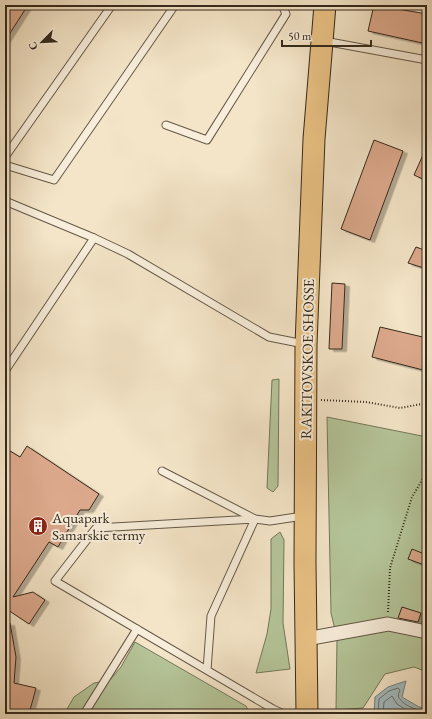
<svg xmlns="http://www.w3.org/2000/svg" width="432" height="719" viewBox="0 0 432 719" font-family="'EB Garamond',serif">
	<defs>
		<filter id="shadow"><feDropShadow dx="4.5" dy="2.5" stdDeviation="0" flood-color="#0004"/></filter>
	</defs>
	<rect width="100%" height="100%" fill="#f4e5c8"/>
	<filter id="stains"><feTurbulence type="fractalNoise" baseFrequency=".005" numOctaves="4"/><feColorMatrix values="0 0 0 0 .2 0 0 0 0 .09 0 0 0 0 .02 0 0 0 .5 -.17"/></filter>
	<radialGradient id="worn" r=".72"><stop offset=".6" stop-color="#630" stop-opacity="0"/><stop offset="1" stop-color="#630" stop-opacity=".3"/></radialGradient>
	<g fill="#b5c69a" stroke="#74785b">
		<path d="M279 379 278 486 273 492 267 488 272 380Z"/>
		<path d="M327 417 427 437V672L414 667 385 674 363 708 336 710 337 638 331 613Z"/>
		<path d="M280 532 284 540 283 623 290 669 256 673 267 634 271 609V539Z"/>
		<path d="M135 642 246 706 250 714H64L74 697 94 683 110 680 121 667Z"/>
	</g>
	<path fill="#a3bcc1" stroke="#77817f" d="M406 681 402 697 419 707 427 708V714H374L375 697 388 687Z"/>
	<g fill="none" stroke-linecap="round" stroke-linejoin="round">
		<g stroke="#6c726e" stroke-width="1">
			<path d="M378 714 379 699 389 691 398 688 400 690C399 693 397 697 400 699 404 706 419 711 427 712"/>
			<path d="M383 714 384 702 392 696 397 704 413 714"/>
		</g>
	</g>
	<g fill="#dca98c" stroke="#34291c" filter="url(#shadow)">
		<path d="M5 5H28L5 41Z"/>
		<path d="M374 5 427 14V44L368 31Z"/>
		<path d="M374 140 403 151 370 240 341 229Z"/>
		<path d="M427 146V181L414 175Z"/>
		<path d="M416 247 427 251V269L408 263Z"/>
		<path d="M332 283 345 284 342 349H329Z"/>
		<path d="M380 327 427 338V371L372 357Z"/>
		<path d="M27 446 99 494 89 510H80L58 547 49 542 13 597 33 592 45 600 29 624 5 608V448L20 457Z"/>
		<path d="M412 549 427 555V566L408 559Z"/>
		<path d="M402 607 421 613 418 622 398 618Z"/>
		<path d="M5 623H10L16 657 14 683 36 688 29 714H5Z"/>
	</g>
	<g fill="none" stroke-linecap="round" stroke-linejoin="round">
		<defs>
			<g id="lane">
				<path d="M324 41 427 60"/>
				<path d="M166 125 207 140 286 14 282 5"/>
				<path d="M5 157 112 5"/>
				<path d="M5 165 54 180 175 5"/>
				<path d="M5 201 94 238 128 254 269 337 304 344"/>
				<path d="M5 371 94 238"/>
				<path d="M162 471 255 519 270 521 303 516"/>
				<path d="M207 670 211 616 255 519 96 528 55 581 273 709 284 714"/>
				<path d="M84 714 137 629"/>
			</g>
			<path id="street" d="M306 639 388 624 427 632"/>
			<path id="primary" d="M307 714 305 563 306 345 314 139 325 5"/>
		</defs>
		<use href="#lane" stroke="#645847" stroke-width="9"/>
		<use href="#street" stroke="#645847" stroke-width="15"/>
		<use href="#primary" stroke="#34291c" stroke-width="23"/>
		<g stroke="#34291c" stroke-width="2" stroke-dasharray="1 2" stroke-linecap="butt">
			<path d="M321 400 366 402 400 408 427 403"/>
			<path d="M388 612 390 568 412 497 427 472"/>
		</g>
		<use href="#lane" stroke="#f8eedb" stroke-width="7"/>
		<use href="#street" stroke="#f8eedb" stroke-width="13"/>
		<use href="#primary" stroke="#eac284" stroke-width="21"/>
	</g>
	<defs>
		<symbol id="building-disc" viewBox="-11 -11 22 22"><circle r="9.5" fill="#8f2418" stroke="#f8eedb"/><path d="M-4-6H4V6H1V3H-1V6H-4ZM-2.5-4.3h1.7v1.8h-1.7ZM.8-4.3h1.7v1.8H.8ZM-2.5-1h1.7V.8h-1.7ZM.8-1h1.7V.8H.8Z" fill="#fff"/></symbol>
	</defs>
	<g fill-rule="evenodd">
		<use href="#building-disc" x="27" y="515" width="22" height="22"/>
	</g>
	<g text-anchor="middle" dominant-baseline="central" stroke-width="4" stroke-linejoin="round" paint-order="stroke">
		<g font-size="15" fill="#34291c" stroke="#f8eedb">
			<text transform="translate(307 359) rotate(-89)">RAKITOVSKOE SHOSSE</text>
		</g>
		<g font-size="15" fill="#34291c" stroke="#f8eedb" text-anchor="start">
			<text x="52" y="517">Aquapark<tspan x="52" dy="17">Samarskie termy</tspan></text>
		</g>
	</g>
	<rect width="432" height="719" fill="none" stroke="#f4e5c8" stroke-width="20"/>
	<rect x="6" y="6" width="420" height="707" fill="none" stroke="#34291c" stroke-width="2"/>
	<rect x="10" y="10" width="412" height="699" fill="none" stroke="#34291c"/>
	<g transform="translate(42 42) rotate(246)" stroke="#f8eedb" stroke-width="3" paint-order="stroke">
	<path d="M0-3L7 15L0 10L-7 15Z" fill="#34291c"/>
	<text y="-6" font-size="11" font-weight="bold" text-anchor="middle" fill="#34291c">С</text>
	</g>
	<path d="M282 40v6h89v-6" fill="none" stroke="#34291c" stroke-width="2"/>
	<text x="288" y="40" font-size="12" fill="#34291c" stroke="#f8eedb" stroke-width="3" paint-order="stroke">50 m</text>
	<rect width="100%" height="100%" filter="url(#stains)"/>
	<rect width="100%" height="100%" fill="url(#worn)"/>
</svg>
